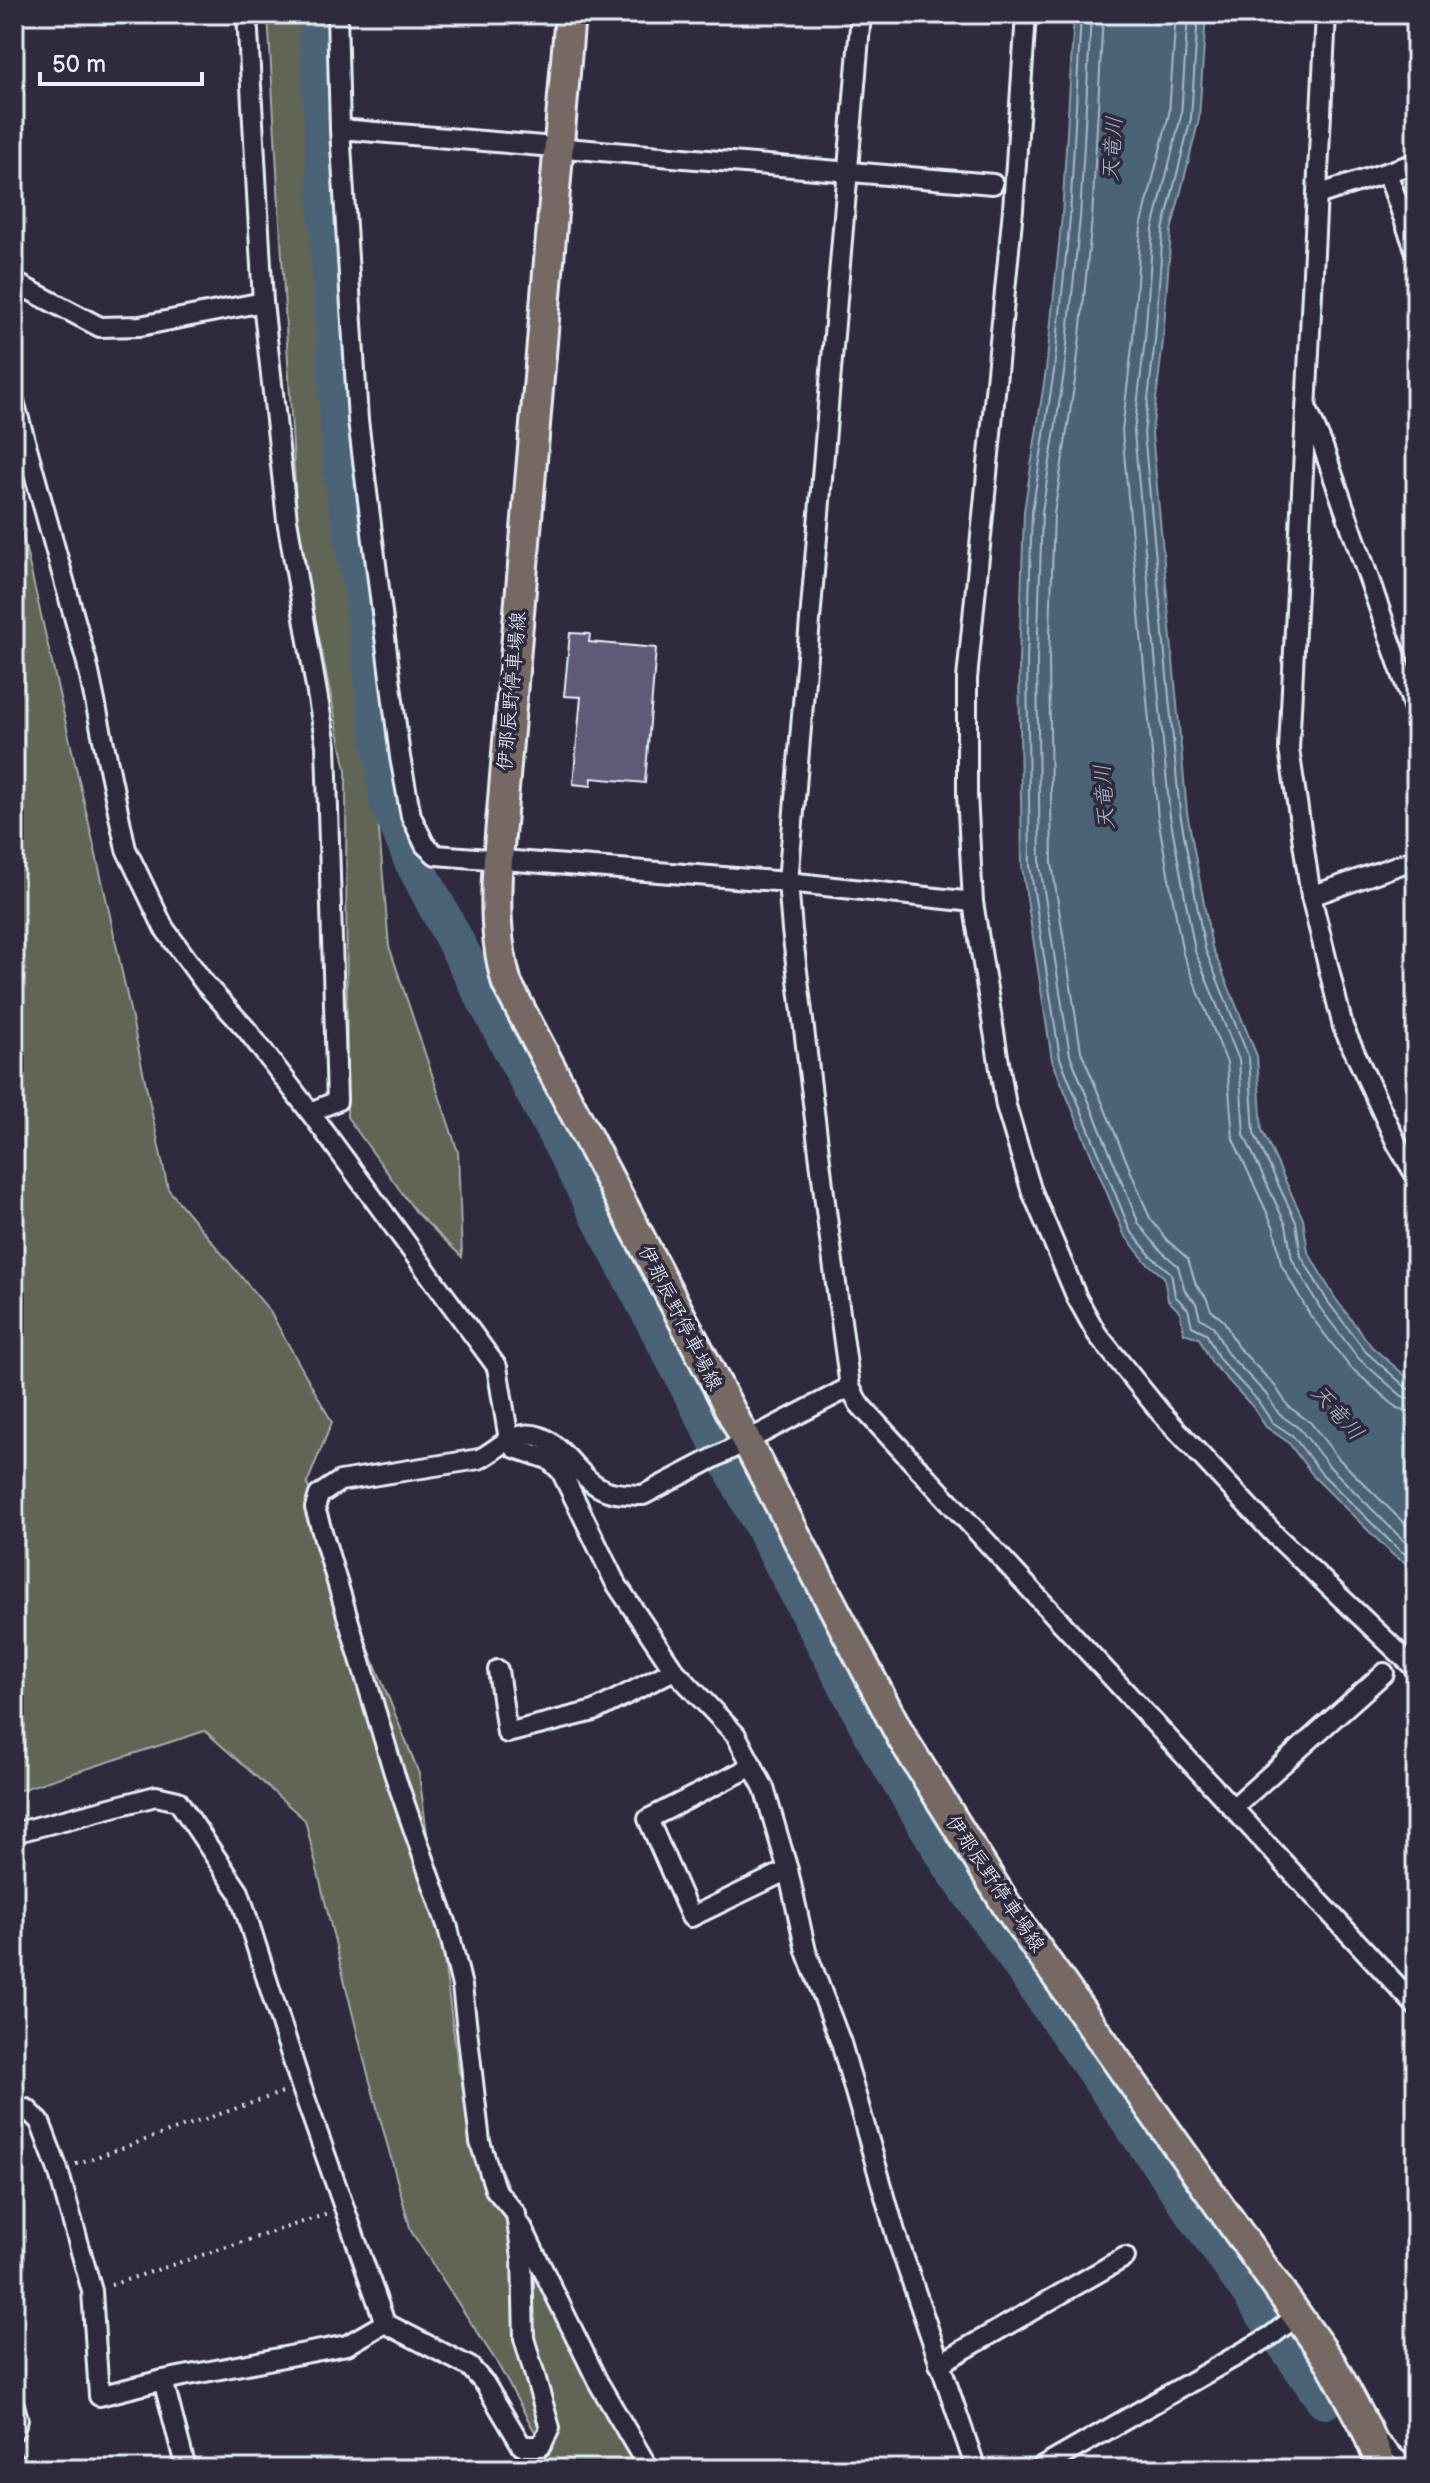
<svg xmlns="http://www.w3.org/2000/svg" width="1430" height="2483" viewBox="0 0 1430 2483" font-family="'Balsamiq Sans','Klee One',sans-serif">
	<rect width="100%" height="100%" fill="#2f2a3d"/>
	<filter id="ink" filterUnits="userSpaceOnUse"><feTurbulence type="fractalNoise" baseFrequency=".0125" numOctaves="2"/><feDisplacementMap in="SourceGraphic" scale="16" xChannelSelector="R" yChannelSelector="G"/><feConvolveMatrix kernelMatrix="1 2 1 2 8 2 1 2 1" color-interpolation-filters="sRGB"/></filter>
	<g filter="url(#ink)">
		<g fill="#616557" stroke="#a4aba8" stroke-width="2">
			<path d="M268 14H306L332 466 366 681 389 946 458 1152 462 1257 416 1212 347 1117 346 770 298 535Z"/>
			<path d="M14 498 109 911 168 1189 269 1310 332 1422 307 1483 331 1554 419 1774 459 2072 603 2408 660 2469H549L541 2443 496 2361 411 2231 363 2056 305 1820 205 1731 14 1792Z"/>
		</g>
		<path fill="#4c6477" stroke="#8a9cab" stroke-width="2" d="M1074 14H1206L1199 119 1171 231 1163 341 1152 433 1187 812 1212 947 1257 1056 1262 1130 1303 1219 1308 1252 1335 1298 1372 1347 1416 1385V1569L1394 1556 1315 1478 1288 1442 1266 1427 1252 1406 1212 1363 1199 1338 1184 1333 1180 1312 1168 1300 1164 1277 1146 1262 1124 1234 1052 1060 1022 867 1019 661 1024 511 1046 370 1062 216Z"/>
		<g fill="none" stroke-linecap="round" stroke-linejoin="round">
			<g stroke="#aab9c4" stroke-width="2">
				<path d="M1081 14 1070 217 1054 371 1032 512 1027 661 1030 866 1060 1058 1130 1230 1151 1256 1171 1273 1175 1296 1188 1309 1192 1326 1206 1333 1219 1359 1258 1401 1272 1422 1293 1436 1321 1473 1399 1550 1416 1560"/>
				<path d="M1091 14 1080 218 1064 373 1042 512 1037 661 1040 865 1070 1055 1139 1224 1159 1249 1178 1266 1185 1291 1196 1303 1200 1318 1213 1326 1227 1353 1266 1394 1279 1414 1300 1429 1329 1466 1405 1542 1416 1548"/>
				<path d="M1103 14 1092 219 1076 374 1054 514 1049 661 1052 864 1081 1051 1150 1218 1167 1240 1188 1259 1196 1285 1206 1297 1211 1310 1224 1321 1237 1346 1275 1386 1288 1406 1311 1423 1338 1458 1416 1535"/>
				<path d="M1176 14 1169 114 1141 227 1133 338 1122 431 1158 818 1183 954 1227 1063 1233 1139 1274 1228 1281 1264 1310 1315 1349 1366 1397 1408 1416 1413"/>
				<path d="M1188 14 1181 116 1153 229 1145 339 1134 432 1170 816 1195 951 1239 1060 1244 1135 1286 1225 1292 1259 1320 1308 1359 1359 1402 1396 1416 1401"/>
				<path d="M1198 14 1191 118 1163 230 1155 340 1144 433 1180 813 1205 949 1249 1058 1254 1133 1296 1222 1301 1256 1328 1302 1366 1352 1408 1389 1416 1390"/>
			</g>
			<g stroke="#4c6477" stroke-width="38">
				<path d="M317 14 342 472 362 586 389 803 413 861 720 1446"/>
				<path d="M727 1458 882 1751 952 1866 1325 2400"/>
			</g>
		</g>
		<path fill="#5f5a78" stroke="#e8f1f8" stroke-width="2" d="M570 633 590 634 589 642 656 648 645 783 592 778 591 786 573 784 581 697 564 696Z"/>
		<g fill="none" stroke-linecap="round" stroke-linejoin="round">
			<defs>
				<path id="lane" d="M1376 2433 1413 2469"/>
				<g id="street">
					<path d="M247 14 263 302 287 520 326 745 337 1101 310 1112"/>
					<path d="M337 14 340 129 358 420 400 757 411 816 425 845 436 855 788 882 973 902"/>
					<path d="M861 14 788 882 792 930 826 1210 850 1387 859 1404 1416 2006"/>
					<path d="M1026 14 1013 209 967 679V794L973 902 1006 1106 1031 1189 1077 1298 1097 1334 1161 1413 1276 1536 1416 1669"/>
					<path d="M1326 14 1289 749 1311 896 1343 1027 1397 1144 1416 1176"/>
					<path d="M340 129 993 184"/>
					<path d="M1387 173 1416 252"/>
					<path d="M1317 195 1416 163"/>
					<path d="M14 282 100 327 140 326 263 302"/>
					<path d="M14 401 87 663 126 849 164 928 205 984 247 1030 310 1112 497 1367 509 1440 515 1448 548 1459 561 1471 615 1582 674 1670 736 1735 764 1788 788 1870 806 1951 841 2043 896 2235 976 2469"/>
					<path d="M1308 411 1322 444 1416 714"/>
					<path d="M1311 896 1416 859"/>
					<path d="M498 1670 507 1733 594 1711 674 1670"/>
					<path d="M753 1766 648 1819 691 1917 788 1870"/>
					<path d="M1233 1808 1384 1673"/>
					<path d="M14 1833 156 1796 178 1801 239 1892 301 2086 385 2323 470 2367 485 2384 522 2446H541L550 2428 524 2338 522 2258 516 2214 495 2189 480 2142 462 1986 448 1928 394 1773 315 1508 319 1495 340 1481 479 1459C494 1452 506 1438 523 1435 554 1430 573 1470 594 1484 609 1495 625 1494 643 1495L850 1387"/>
					<path d="M14 2109H27L40 2122 58 2170 92 2291 99 2396 163 2380 347 2345 385 2323"/>
					<path d="M522 2227 598 2382 649 2469"/>
					<path d="M939 2364 1125 2257"/>
					<path d="M163 2380 186 2469"/>
					<path d="M14 2405 18 2419 14 2431"/>
					<path d="M14 2462 17 2469"/>
					<path d="M1039 2469 1271 2336 1298 2315"/>
				</g>
				<path id="primary" d="M570 14 498 859C495 902 495 942 507 984L902 1738 1009 1909 1331 2363 1364 2424 1383 2469"/>
			</defs>
			<use href="#lane" stroke="#e8f1f8" stroke-width="15"/>
			<use href="#street" stroke="#e8f1f8" stroke-width="24"/>
			<use href="#primary" stroke="#e8f1f8" stroke-width="34"/>
			<g stroke="#e8f1f8" stroke-width="4" stroke-dasharray="2 6" stroke-linecap="butt">
				<path d="M76 2164 283 2092"/>
				<path d="M111 2285 327 2214"/>
			</g>
			<use href="#lane" stroke="#2f2a3d" stroke-width="9"/>
			<use href="#street" stroke="#2f2a3d" stroke-width="18"/>
			<use href="#primary" stroke="#766964" stroke-width="28"/>
		</g>
	</g>
	<g text-anchor="middle" dominant-baseline="central" stroke-width="7" stroke-linejoin="round" paint-order="stroke">
		<g font-size="20" fill="#e8f1f8" stroke="#2f2a3d">
			<text transform="translate(512 691) rotate(-85)">伊那辰野停車場線</text>
			<text transform="translate(680 1318) rotate(63)">伊那辰野停車場線</text>
			<text transform="translate(995 1884) rotate(56)">伊那辰野停車場線</text>
		</g>
		<g font-size="22" font-style="italic" fill="#aab9c4" stroke="#2f2a3d">
			<text transform="translate(1113 149) rotate(-86)">天竜川</text>
			<text transform="translate(1105 797) rotate(-94)">天竜川</text>
			<text transform="translate(1337 1413) rotate(48)">天竜川</text>
		</g>
	</g>
	<rect width="1430" height="2483" fill="none" stroke="#2f2a3d" stroke-width="48"/>
	<rect x="24" y="24" width="1382" height="2435" fill="none" stroke="#e8f1f8" stroke-width="3" filter="url(#ink)"/>
	<path d="M40 72v12h162v-12" fill="none" stroke="#e8f1f8" stroke-width="4"/>
	<text x="52" y="72" font-size="24" fill="#e8f1f8" stroke="#2f2a3d" stroke-width="6" paint-order="stroke">50 m</text>
</svg>
